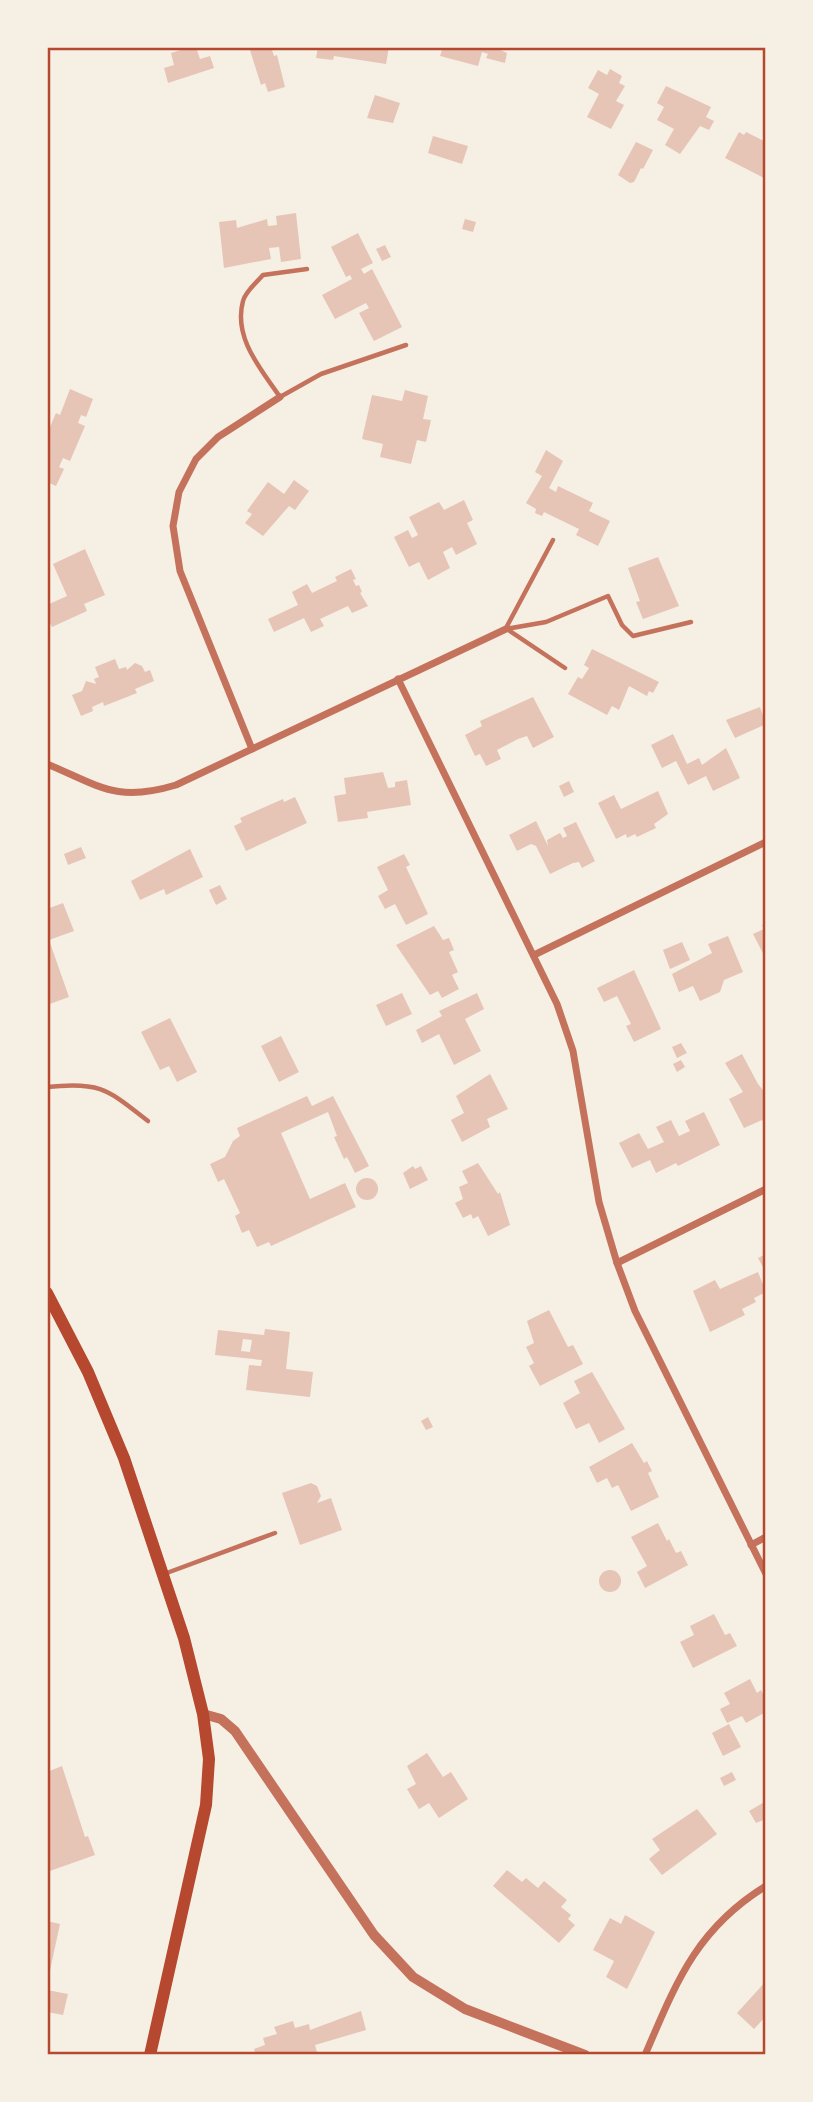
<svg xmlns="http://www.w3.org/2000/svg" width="813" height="2102" viewBox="0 0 813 2102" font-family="'Golos Text',sans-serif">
	<rect width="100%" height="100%" fill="#f6efe4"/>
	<g fill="#e6c5b7" fill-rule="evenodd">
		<path d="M191 47H196L200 59 210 56 214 68 168 83 164 68 174 65 171 53Z"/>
		<path d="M249 47H271L274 56 277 55 285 87 268 92 265 83 261 85Z"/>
		<path d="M318 47H389L386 64 334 56 333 60 316 58Z"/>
		<path d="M443 47H494L507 53 505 63 486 58 488 54 482 52 478 66 440 56Z"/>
		<path d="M610 69 622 76 619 83 625 86 616 101 624 105 611 129 587 117 599 94 588 88 598 70 607 75Z"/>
		<path d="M666 86 711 107 706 117 714 121 709 130 700 126 680 154 665 145 674 129 657 120 664 107 657 103Z"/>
		<path d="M375 95 400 103 393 123 367 118Z"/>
		<path d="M739 132 744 135 746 132 766 142V179L725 158Z"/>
		<path d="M433 136 468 146 462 164 428 153Z"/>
		<path d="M636 142 653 150 643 169 641 168 634 182 630 183 618 175Z"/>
		<path d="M296 213 301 259 281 262 279 247 269 248 271 259 224 268 219 222 236 220 237 228 267 219 268 226 277 225 276 216Z"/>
		<path d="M465 219 476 222 473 232 462 229Z"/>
		<path d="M358 233 373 263 361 269 364 274 372 269 402 327 374 341 359 313 369 308 366 303 335 319 322 295 352 279 350 275 346 277 331 247Z"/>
		<path d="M385 245 391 257 382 261 376 249Z"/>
		<path d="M70 389 93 399 86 417 81 415 78 423 85 426 70 461 63 458 59 467 64 469 56 486 47 482V434L56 413 60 415Z"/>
		<path d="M405 390 428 396 423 419 431 420 426 442 417 440 411 464 380 457 383 444 362 439 372 395 402 401Z"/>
		<path d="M546 450 563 461 549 488 556 492 558 486 593 503 589 511 610 521 598 546 576 535 579 529 544 512 542 516 535 513 536 509 526 503 542 476 535 472Z"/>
		<path d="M294 480 309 491 295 510 289 506 263 536 245 523 252 514 247 511 268 482 284 494Z"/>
		<path d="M464 500 473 520 467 523 477 544 456 555 452 547 443 552 450 568 428 580 419 562 409 567 394 537 408 530 412 538 418 535 409 517 439 502 444 510Z"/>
		<path d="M85 549 105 595 84 604 87 611 52 627 47 617V605L67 596 53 564Z"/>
		<path d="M658 557 679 606 643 619 636 602 640 601 628 568Z"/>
		<path d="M351 569 356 579 353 580 356 586 359 585 362 592 360 593 368 606 352 613 348 606 320 619 324 626 311 632 304 618 274 632 268 619 298 605 292 592 307 584 312 593 337 581 335 577Z"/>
		<path d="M592 649 659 682 653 693 649 691 647 696 629 686 619 710 612 706 607 715 568 694 578 677 582 679 589 668 584 665Z"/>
		<path d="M115 659 119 669 126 667 127 670 135 663 142 666 145 672 150 670 154 681 135 689 137 693 104 706 103 702 92 707 93 711 81 716 72 695 82 691 86 681 96 684 94 679 99 677 95 667Z"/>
		<path d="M533 697 554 737 533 748 527 736 518 739 497 750 501 759 486 766 480 754 475 756 465 735 482 726 480 721Z"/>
		<path d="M760 707 766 724 735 738 726 720Z"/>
		<path d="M673 734 687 764 699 758 702 765 726 748 740 778 713 791 706 776 688 785 676 761 662 768 651 745Z"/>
		<path d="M383 772 388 788 395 787V782L407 780 411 805 367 812 368 818 338 822 334 796 346 794 344 778Z"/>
		<path d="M569 781 574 792 564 797 559 786Z"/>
		<path d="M658 791 668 814 654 824 656 828 637 837 635 834 627 838 626 834 616 839 598 803 614 795 621 809Z"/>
		<path d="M295 797 307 823 246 851 234 826 242 822 240 818 283 799 284 802Z"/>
		<path d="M536 821 548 846 547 840 560 833 563 838 567 836 563 828 576 822 595 861 582 868 579 862 573 863 550 874 536 846 531 844 517 851 509 835Z"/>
		<path d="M81 847 86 858 68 865 64 854Z"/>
		<path d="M190 849 203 877 166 895 164 889 140 900 131 881Z"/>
		<path d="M404 854 410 865 406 867 428 914 406 925 395 904 385 909 378 896 388 890 377 867Z"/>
		<path d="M220 885 227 899 216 905 209 890Z"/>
		<path d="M63 903 74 931 49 940 69 997 47 1005V909Z"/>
		<path d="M766 923V959L753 934 764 929 762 925Z"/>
		<path d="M434 926 443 940 449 938 454 950 449 952 458 972 452 975 459 989 442 998 438 991 430 995 396 945Z"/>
		<path d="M728 936 743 972 724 980 720 992 700 1001 693 986 679 992 672 974 712 953 708 944Z"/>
		<path d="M682 942 690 960 670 969 663 950Z"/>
		<path d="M634 970 661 1029 634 1042 626 1026 631 1024 617 996 604 1002 597 988Z"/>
		<path d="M402 993 412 1014 386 1026 376 1005Z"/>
		<path d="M477 993 484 1009 465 1019 481 1051 454 1065 439 1034 422 1043 416 1030 442 1016 439 1011Z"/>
		<path d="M170 1018 197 1072 177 1082 169 1066 160 1070 141 1032Z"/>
		<path d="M281 1036 299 1072 279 1082 261 1046Z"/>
		<path d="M681 1043 687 1053 677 1058 672 1047Z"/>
		<path d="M742 1054 758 1084 763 1090 766 1089V1127L762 1120 744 1128 729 1099 743 1092 725 1063Z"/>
		<path d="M681 1060 685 1067 677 1072 673 1064Z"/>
		<path d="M490 1074 508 1109 487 1119 490 1127 462 1142 451 1120 464 1113 456 1096Z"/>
		<path d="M307 1096 312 1106 333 1096 369 1166 355 1173 347 1157 344 1159 334 1137 337 1136 328 1112 281 1133 310 1199 345 1183 356 1207 271 1246 269 1242 257 1247 249 1230 242 1233 235 1216 240 1213 224 1179 218 1182 210 1164 225 1157 233 1141 240 1136 237 1128Z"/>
		<path d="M704 1112 720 1145 678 1166 676 1163 656 1173 650 1160 632 1168 619 1143 639 1133 648 1149 664 1142 656 1127 671 1120 679 1136 690 1131 685 1121Z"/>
		<path d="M478 1163 498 1194 500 1192 510 1225 488 1236 478 1216 473 1219 471 1214 463 1218 455 1203 463 1199 459 1187 468 1183 462 1171Z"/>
		<path d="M413 1166 415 1169 421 1166 428 1180 410 1189 403 1173Z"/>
		<circle cx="367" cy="1189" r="11"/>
		<path d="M766 1254V1273L758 1258Z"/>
		<path d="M758 1272 766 1292 754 1298 756 1302 742 1309 745 1315 710 1332 693 1291 715 1280 720 1289Z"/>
		<path d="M549 1310 568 1347 573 1345 583 1364 540 1386 529 1366 534 1363 526 1347 534 1343 527 1321Z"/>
		<path d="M265 1329 290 1332 286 1369 313 1372 310 1397 246 1390 249 1365 261 1366 262 1360 215 1355 218 1330 264 1335ZM243 1339 252 1340 250 1352 241 1351Z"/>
		<path d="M592 1372 625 1429 599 1443 589 1423 576 1429 563 1403 580 1393 574 1381Z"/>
		<path d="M428 1417 433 1427 426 1430 421 1421Z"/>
		<path d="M632 1443 644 1463 647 1461 652 1471 648 1473 659 1497 631 1511 618 1485 612 1488 607 1478 597 1483 589 1467Z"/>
		<path d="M311 1483 317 1486 321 1496 317 1503 331 1498 342 1530 300 1545 282 1493Z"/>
		<path d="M658 1523 667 1541 669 1539 676 1553 681 1551 688 1565 645 1588 637 1572 647 1566 631 1537Z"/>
		<circle cx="610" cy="1581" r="11"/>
		<path d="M714 1614 725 1635 730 1633 737 1646 693 1668 680 1642 694 1635 690 1626Z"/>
		<path d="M750 1679 757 1693 761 1690 766 1699V1715L764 1713 746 1723 742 1716 727 1723 720 1709 730 1704 724 1693Z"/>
		<path d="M729 1724 741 1747 723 1756 712 1733Z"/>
		<path d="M427 1753 443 1777 451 1772 468 1799 439 1818 429 1803 419 1809 407 1789 416 1784 407 1766Z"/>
		<path d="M62 1766 85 1837 88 1836 95 1855 47 1872V1772Z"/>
		<path d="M732 1772 736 1780 724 1786 720 1778Z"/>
		<path d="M766 1801V1819L756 1823 749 1811Z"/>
		<path d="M697 1809 717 1834 662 1875 649 1859 660 1850 652 1839Z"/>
		<path d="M507 1870 522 1882 526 1878 538 1888 544 1881 567 1900 561 1907 571 1915 568 1919 575 1925 559 1943 493 1886Z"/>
		<path d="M625 1915 655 1932 627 1989 606 1977 614 1961 593 1950 610 1918 621 1924Z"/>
		<path d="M47 1921 60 1924 49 1975H47Z"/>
		<path d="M766 1981V2016L754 2029 737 2013Z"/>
		<path d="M47 1990 68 1994 63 2015 47 2012Z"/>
		<path d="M361 2011 366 2030 315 2045 317 2052 256 2055 254 2049 265 2045 263 2038 277 2034 274 2027 293 2021 295 2028 309 2024 310 2030Z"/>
	</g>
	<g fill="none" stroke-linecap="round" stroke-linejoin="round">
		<g stroke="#c5725c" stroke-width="4.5">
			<path d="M307 269 263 275C257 282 245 292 243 301 233 338 261 369 280 397L321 374 406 345"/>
			<path d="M506 628 553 540"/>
			<path d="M506 629 546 622 608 596 622 625 633 636 691 622"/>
			<path d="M507 629 565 668"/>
			<path d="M47 1087C101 1081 108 1090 148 1121"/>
			<path d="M164 1574 275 1533"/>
		</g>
		<g stroke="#c5725c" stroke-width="7">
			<path d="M398 679 557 1004 573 1051 599 1202 617 1263 635 1311 766 1574"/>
			<path d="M252 749 180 571 173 526 179 492 196 459 218 437 280 397"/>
			<path d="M47 764C100 786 116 803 176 785L506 629"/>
			<path d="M534 955 766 842"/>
			<path d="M617 1263 766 1189"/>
			<path d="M751 1545 766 1537"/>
			<path d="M645 2055C676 1983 696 1929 766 1886"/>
		</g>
		<path stroke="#c5725c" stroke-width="10" d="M203 1714 221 1719 235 1731 374 1935 413 1977 465 2009 585 2055"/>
		<path stroke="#b5482f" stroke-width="12" d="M47 1293 88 1372 124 1458 184 1638 203 1714 209 1759 206 1805 150 2055"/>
	</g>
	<rect width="813" height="2102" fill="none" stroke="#f6efe4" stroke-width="98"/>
	<rect x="49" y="49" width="715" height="2004" fill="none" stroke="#b5482f" stroke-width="2.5"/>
</svg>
